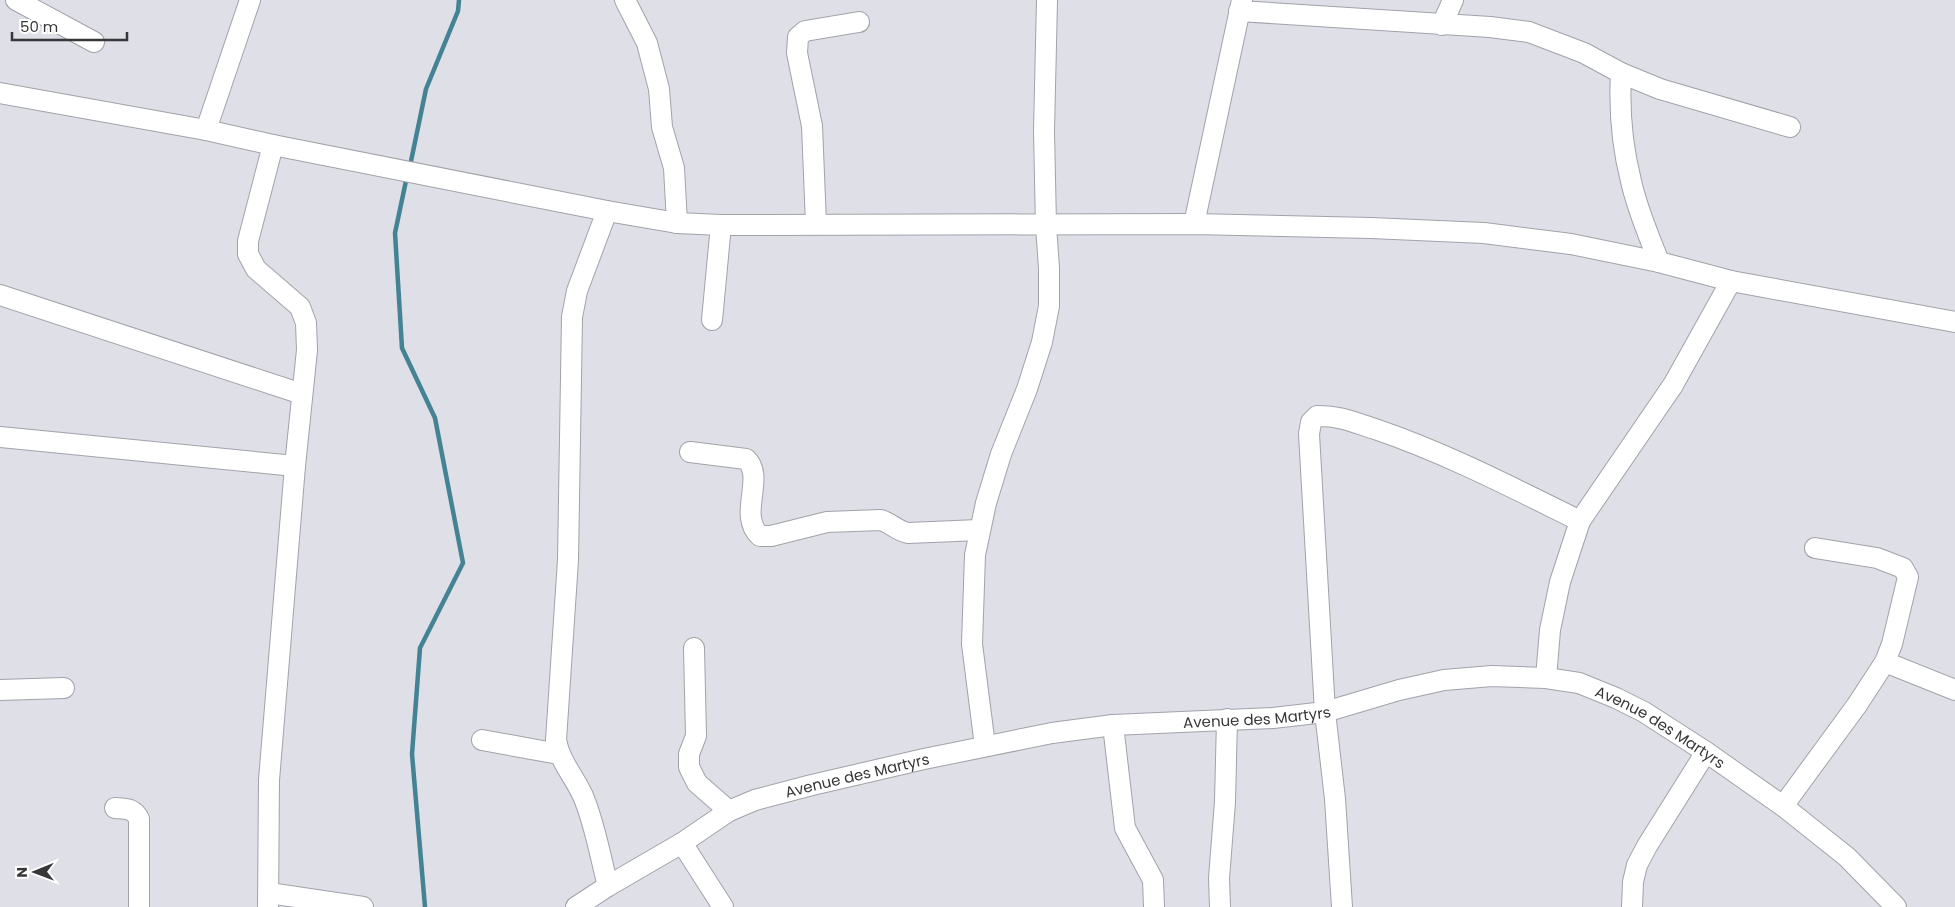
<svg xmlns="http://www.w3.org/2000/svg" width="1955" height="907" viewBox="0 0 1955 907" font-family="Poppins,sans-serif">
	<rect width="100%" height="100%" fill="#dedfe7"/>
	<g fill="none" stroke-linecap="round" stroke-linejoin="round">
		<g stroke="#438394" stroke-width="4.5">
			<path d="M410 166 426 89 458 11 459 0"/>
			<path d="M407 176 395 233 402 348 435 418 463 563 420 648 412 754 425 907"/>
		</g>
		<defs>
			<g id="minor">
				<path d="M16 0 94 42"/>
				<path d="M625 0 647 43 659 89 662 127 674 168 677 223"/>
				<path d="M1239 11 1490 27 1529 32 1584 53 1621 73 1660 89 1790 127"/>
				<path d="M1442 25 1453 0"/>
				<path d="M1621 73C1619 110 1622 146 1631 181 1637 209 1649 236 1659 262"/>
				<path d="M0 93 206 130 273 145 607 211 677 223 721 225 1194 224 1371 228 1484 233 1571 244 1659 262 1731 281 1955 322"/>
				<path d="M206 130 250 0"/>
				<path d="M607 211 577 291 572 317 568 560 556 740C560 762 574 776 583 796 595 824 600 856 608 886"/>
				<path d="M816 224 812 126 797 53 798 37 805 31 859 22"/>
				<path d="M1194 224 1242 0"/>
				<path d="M0 295 302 394"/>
				<path d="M712 320 721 225"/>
				<path d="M0 437 295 466"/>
				<path d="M690 452 746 459C766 477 737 515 760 536H771L827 522 881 520C891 523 897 531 908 533L979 530"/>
				<path d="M694 648 696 736 689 754V767L697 783 729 811"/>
				<path d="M1885 662 1955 690"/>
				<path d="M1546 678 1550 630 1560 582 1580 521 1673 385 1731 281"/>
				<path d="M0 690 64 688"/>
				<path d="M1113 725 1125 828 1153 880 1154 907"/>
				<path d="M482 740 559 754"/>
				<path d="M985 746 972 644 975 555 986 503 1001 454 1027 389 1042 342 1049 306V268L1046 226 1044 131 1047 0"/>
				<path d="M1783 806 1857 705 1885 662 1892 644 1908 577 1903 568 1877 558 1815 548"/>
				<path d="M115 808C126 809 134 808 139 819V907"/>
				<path d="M682 843 723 907"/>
				<path d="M269 893 363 907"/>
				<path d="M268 907 269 780 295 466 307 350 306 323 300 307 256 269 248 254V241L273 145"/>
				<path id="s1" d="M576 907 608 886 682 843 729 811 755 800 812 785 924 759 1052 733 1113 725 1273 718 1325 712 1399 690 1444 680 1492 676 1546 678 1579 683 1616 698 1644 712 1706 752 1783 806 1847 857 1896 907"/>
				<path d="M1220 907 1219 878 1225 802 1227 719"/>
				<path d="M1342 907 1335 799 1325 712 1309 434 1311 422 1317 416C1338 415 1356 423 1375 429 1446 453 1513 488 1580 521"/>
				<path d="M1632 907 1633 882 1637 865 1647 846 1706 752"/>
			</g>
		</defs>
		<use href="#minor" stroke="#a1a3aa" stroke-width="22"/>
		<use href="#minor" stroke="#fff" stroke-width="20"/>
	</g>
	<g text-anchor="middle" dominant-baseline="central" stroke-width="4" stroke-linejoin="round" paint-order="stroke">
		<g font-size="15" fill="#37373a" stroke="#fff">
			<text stroke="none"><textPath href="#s1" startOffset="719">Avenue des Martyrs</textPath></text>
			<text stroke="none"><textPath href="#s1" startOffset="1139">Avenue des Martyrs</textPath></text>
			<text stroke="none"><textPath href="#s1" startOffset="314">Avenue des Martyrs</textPath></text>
		</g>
	</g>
	<g transform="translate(35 872) rotate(269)" stroke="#ffffff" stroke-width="4" paint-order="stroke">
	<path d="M0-4L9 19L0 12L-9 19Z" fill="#37373a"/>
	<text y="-8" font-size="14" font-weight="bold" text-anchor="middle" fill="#37373a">N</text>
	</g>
	<path d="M12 32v8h115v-8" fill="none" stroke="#37373a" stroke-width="2.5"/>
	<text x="20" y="32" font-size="15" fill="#37373a" stroke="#ffffff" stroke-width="4" paint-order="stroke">50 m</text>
</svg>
